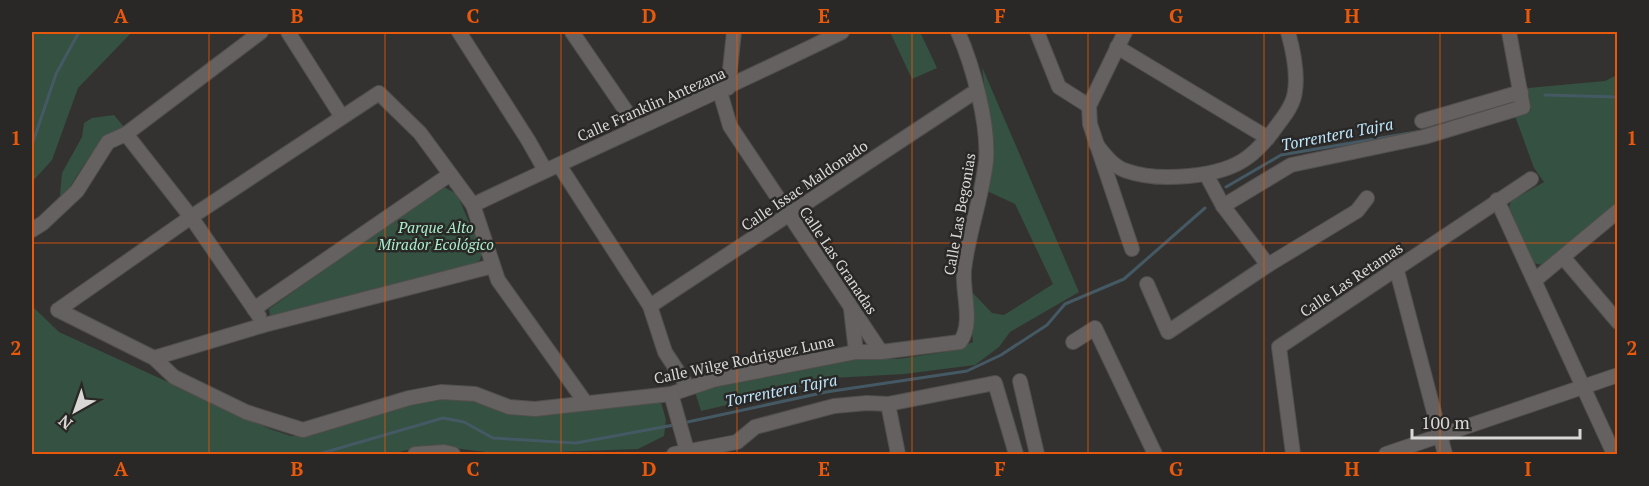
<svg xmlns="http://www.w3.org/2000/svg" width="1649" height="486" viewBox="0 0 1649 486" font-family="'PT Serif',serif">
	<rect width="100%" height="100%" fill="#343230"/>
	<g fill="#345141">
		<path d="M32 32H132L78 88 52 160 32 182Z"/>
		<path d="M890 32H920L937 68 912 79Z"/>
		<path d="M982 67 1079 292 1010 332 999 347 975 365 904 374 832 378 775 394 701 411 695 392 702 390 859 359H898L945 352 973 342 969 307 971 291 992 313 1004 315 1053 284 1015 204 987 191V107Z"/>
		<path d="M1617 75V203L1547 263 1542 265 1533 263 1508 210 1511 201 1544 182 1534 168 1515 116 1531 110 1528 88 1605 81Z"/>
		<path d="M114 115 124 127C95 140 80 172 63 198L60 195 62 173 82 137 84 123 92 118Z"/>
		<path d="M442 186 457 194 482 253 480 260 474 264 276 316 270 315 269 309Z"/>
		<path d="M32 306 59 332 270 429 291 436H310L417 402 455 396 509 412 661 402 666 420 664 436 638 449 502 454 429 445 391 454H32Z"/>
	</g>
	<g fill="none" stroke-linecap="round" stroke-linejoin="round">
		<g stroke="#445964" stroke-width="3">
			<path d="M1545 95 1618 97"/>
			<path d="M32 145 56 74 79 32"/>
			<path d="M1226 187 1281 155 1422 131"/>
			<path d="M683 423 826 392 967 371 1001 355 1047 325 1065 304 1124 279 1205 208"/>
			<path d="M319 454 443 418 464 422 493 438 576 443 674 425"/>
		</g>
		<defs>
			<g id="street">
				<path d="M288 32 342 117"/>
				<path d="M459 32 528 140 545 170"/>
				<path d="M572 32 637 127"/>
				<path d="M1037 32 1059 87 1089 106"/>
				<path d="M1125 32 1089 106 1090 124 1132 249"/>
				<path d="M1117 47 1268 138"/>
				<path d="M728 88 734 32"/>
				<path d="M720 92 730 126 881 352"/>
				<path d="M1422 121 1521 92"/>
				<path d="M126 134 191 217 259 316"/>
				<path d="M1096 144C1104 154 1113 167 1127 171 1158 182 1221 178 1248 157 1260 148 1270 136 1279 123 1286 114 1294 103 1295 91 1298 72 1293 50 1288 32"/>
				<path d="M559 165 650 306 665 352 688 387"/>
				<path d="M1206 174 1223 206 1268 265"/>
				<path d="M1497 200 1614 454"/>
				<path d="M473 205C596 146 720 92 842 32"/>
				<path d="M1223 206 1291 165 1424 137 1523 107 1509 32"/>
				<path d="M32 230 43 223 77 191 108 142 126 134 261 32"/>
				<path d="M1563 257 1618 322"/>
				<path d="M1396 267 1445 454"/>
				<path d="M1535 280 1618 211"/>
				<path d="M1147 284 1168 332 1268 265 1357 211 1367 198"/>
				<path d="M650 306 976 91"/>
				<path d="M254 309 449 175"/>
				<path d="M851 309 856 352"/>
				<path d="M58 310 154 358 174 377 246 412 303 430 409 398 441 392 475 394 509 407 535 409 671 394 713 380 856 352H881L960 342C974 323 962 293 964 270 968 233 982 198 986 161 989 124 973 66 958 32"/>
				<path d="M58 310 191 217 379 93 420 133 473 205 498 280 585 402"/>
				<path d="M1073 342 1095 328 1155 454"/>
				<path d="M154 358 264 325 493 266"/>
				<path d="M1020 381 1037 454"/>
				<path d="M671 394 688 454"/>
				<path d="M888 404 898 454"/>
				<path d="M415 454 444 452 453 454"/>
				<path d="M674 454 737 442 755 427 834 406 867 403 888 404 995 383 1016 454"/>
				<path d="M1293 454 1279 347 1531 179"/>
				<path d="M1386 454 1618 375"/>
			</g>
		</defs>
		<use href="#street" stroke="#514f4d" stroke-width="16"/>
		<use href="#street" stroke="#646160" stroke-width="14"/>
	</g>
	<path fill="none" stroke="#e8590c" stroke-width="1.5" stroke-opacity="0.55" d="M209 32V454M385 32V454M561 32V454M737 32V454M912 32V454M1088 32V454M1264 32V454M1440 32V454M32 243H1618"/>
	<g text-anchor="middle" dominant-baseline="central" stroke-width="5" stroke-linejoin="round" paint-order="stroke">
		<g font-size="15" fill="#dad8d7" stroke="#2a2826">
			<text transform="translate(651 104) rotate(-24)">Calle Franklin Antezana</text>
			<text transform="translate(804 185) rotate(-34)">Calle Issac Maldonado</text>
			<text transform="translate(959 214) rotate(-80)">Calle Las Begonias</text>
			<text transform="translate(839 260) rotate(56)">Calle Las Granadas</text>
			<text transform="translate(1351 279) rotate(-34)">Calle Las Retamas</text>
			<text transform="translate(744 359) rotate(-12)">Calle Wilge Rodriguez Luna</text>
		</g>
		<g font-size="15" font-style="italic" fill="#a9efca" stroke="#2a2826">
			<text x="436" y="227">Parque Alto<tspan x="436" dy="17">Mirador Ecológico</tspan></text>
		</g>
		<g font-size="16" font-style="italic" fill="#bfe7fe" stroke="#2a2826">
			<text transform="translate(1337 134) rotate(-11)">Torrentera Tajra</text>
			<text transform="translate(781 390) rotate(-11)">Torrentera Tajra</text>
		</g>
	</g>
	<rect width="1649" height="486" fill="none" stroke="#2a2826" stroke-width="66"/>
	<g transform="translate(75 411) rotate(220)" stroke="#2a2826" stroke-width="4.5" paint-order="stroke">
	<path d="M0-4.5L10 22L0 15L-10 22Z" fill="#dad8d7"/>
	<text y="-9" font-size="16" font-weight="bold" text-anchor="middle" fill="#dad8d7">N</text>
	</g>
	<path d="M1412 429v9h168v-9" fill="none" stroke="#dad8d7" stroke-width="3"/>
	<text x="1421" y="429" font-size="18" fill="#dad8d7" stroke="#2a2826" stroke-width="4.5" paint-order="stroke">100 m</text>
	<rect x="33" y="33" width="1583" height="420" fill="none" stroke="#e8590c" stroke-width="2"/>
	<g font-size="20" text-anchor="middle" font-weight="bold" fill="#e8590c">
		<text x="121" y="23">A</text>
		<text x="297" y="23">B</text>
		<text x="473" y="23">C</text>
		<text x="649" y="23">D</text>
		<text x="824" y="23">E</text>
		<text x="1000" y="23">F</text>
		<text x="1176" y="23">G</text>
		<text x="1352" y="23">H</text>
		<text x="1528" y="23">I</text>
		<text x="16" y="145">1</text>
		<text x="1632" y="145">1</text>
		<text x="16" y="355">2</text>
		<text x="1632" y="355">2</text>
		<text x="121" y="476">A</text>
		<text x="297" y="476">B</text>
		<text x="473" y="476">C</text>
		<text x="649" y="476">D</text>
		<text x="824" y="476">E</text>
		<text x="1000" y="476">F</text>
		<text x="1176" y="476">G</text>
		<text x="1352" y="476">H</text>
		<text x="1528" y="476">I</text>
	</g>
</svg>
